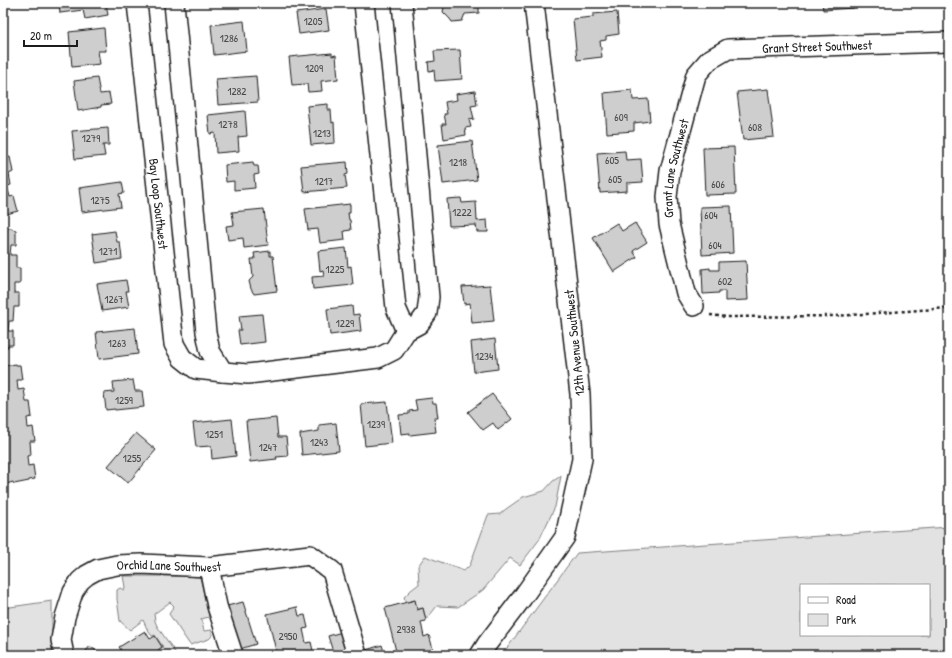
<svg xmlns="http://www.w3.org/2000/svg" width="952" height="658" viewBox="0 0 952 658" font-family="'Patrick Hand',sans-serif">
	<rect width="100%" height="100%" fill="#fff"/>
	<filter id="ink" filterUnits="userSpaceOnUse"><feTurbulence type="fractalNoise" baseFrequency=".025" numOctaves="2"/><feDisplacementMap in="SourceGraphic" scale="8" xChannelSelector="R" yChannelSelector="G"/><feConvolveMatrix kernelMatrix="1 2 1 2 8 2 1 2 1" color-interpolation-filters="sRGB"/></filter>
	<g filter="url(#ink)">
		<g fill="#e2e2e2" stroke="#7f7f7f" fill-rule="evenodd">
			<path d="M561 476 555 507 539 540 520 565 510 558 483 590 458 607 437 606 426 620 423 608 417 609 415 600 406 602 404 597 411 590 419 584 418 566 425 556 464 571 470 565 488 515 500 514 506 509 523 497 544 491 553 481Z"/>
			<path d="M949 527V655H502L577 553ZM801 585H929V635H801Z"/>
			<path d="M123 576H183L200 577 209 617 201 619 204 631 212 630V636L209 639 190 645 169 614 174 606 170 602 154 614 155 621 157 626 177 655H161L158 650 163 647 155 635 152 636 148 631 143 620 130 630 120 621 117 599V590L120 588 124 590 125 587Z"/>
			<path d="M52 601V640L55 655H3V608Z"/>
		</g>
		<g fill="#cecece" stroke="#1c1c1c">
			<path d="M59 3H106L108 15 85 19 83 10 60 13Z"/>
			<path d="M445 3H479V13L465 14 462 21 452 22 450 19 443 12Z"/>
			<path d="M570 3H598L570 5Z"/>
			<path d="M822 3H853L854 8 823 10Z"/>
			<path d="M326 9 329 30 299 34 296 13Z"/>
			<path d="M617 12 619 34 606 36V40L600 41 602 57 577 60 573 19 593 17V14Z"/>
			<path d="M244 21 247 51 214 55 211 25Z"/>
			<path d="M104 28 106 51H98L100 64 72 67 69 32Z"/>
			<path d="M460 50 462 79 435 81 434 70 429 71 428 62 435 61 434 51Z"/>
			<path d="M332 53V56L336 55 338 79 321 81 322 91 308 92 307 84 292 85 289 57Z"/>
			<path d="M256 76 258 102 218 105 216 79Z"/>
			<path d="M97 78 100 94 109 93 111 104 101 105V107L78 111 74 81Z"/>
			<path d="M768 89 774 137 743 140 737 92Z"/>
			<path d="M632 90 633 100 648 99 650 121 634 123V131L607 133 604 93Z"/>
			<path d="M475 91 477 105 471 106 474 119 469 120 471 127 465 128 466 135 444 139 442 124H446L444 114H447L445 102 457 100 456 94Z"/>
			<path d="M328 104V110H331L332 123 334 122 335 143 311 145 307 106Z"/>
			<path d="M245 111 247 136 238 137 239 151 216 153 215 133 210 134 208 115Z"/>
			<path d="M3 128 7 144 3 145Z"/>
			<path d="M108 128 109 145H103L105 156 75 159 72 131Z"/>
			<path d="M472 141 477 180 443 184 438 145Z"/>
			<path d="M734 147 736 194 705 195 703 148Z"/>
			<path d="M3 151 5 158 10 157 13 172 9 174 11 185 7 186 10 197 14 196 18 211 3 215Z"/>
			<path d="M625 151 626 160 641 159 643 182 627 183V191L600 193 597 153Z"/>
			<path d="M253 162 254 166H258L259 174 254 175 255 188 234 190V181L226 182 225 165Z"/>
			<path d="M347 162 348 174 345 175 347 188 304 192 301 166Z"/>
			<path d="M122 182 124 193 119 194 121 207 82 212 79 188Z"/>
			<path d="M461 198 462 203 476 202 477 221 487 220 488 232H477L476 225 449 226 447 199Z"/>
			<path d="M350 204V213H348L349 220H350L351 230 344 231 345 240 320 243 318 229 308 230 305 209Z"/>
			<path d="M731 206 733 253 702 255 700 207Z"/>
			<path d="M264 209 268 245 244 248 243 238 228 240 226 226 234 225 232 212Z"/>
			<path d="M617 223 622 231 635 223 647 242 633 251 637 257 614 272 593 238Z"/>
			<path d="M3 228H12V229L16 230V245H11L10 255H16V268H20V284H14V293H19V307H14L13 321H9L8 331H13V345H8V347H3Z"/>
			<path d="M115 231 117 242H120L122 259 96 263 92 234Z"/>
			<path d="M346 248 348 267 351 266 353 285 313 289 312 277 324 276 323 270 320 271 318 251Z"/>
			<path d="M270 251V256H273L277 291 254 294 251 289 249 281 253 277 251 259H255L254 253Z"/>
			<path d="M746 261 748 300 725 301V291H719V293L703 294 702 269 710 268V270H719V262Z"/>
			<path d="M126 280 128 291H126L129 307 102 311 97 284Z"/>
			<path d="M490 285 494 321 472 323 470 303 464 304 462 287Z"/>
			<path d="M352 306 353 315 359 314 361 331 330 335 327 309Z"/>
			<path d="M262 314 265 342 240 345 238 330H241L239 316Z"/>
			<path d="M135 328 138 354 99 359 96 332Z"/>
			<path d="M495 339 498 369 474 372 471 342Z"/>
			<path d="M16 364V365H20L22 380H17L18 390 24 389 26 402H30L32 417 27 418 28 428 33 427 35 441H30L31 455 27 456 28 466 33 465 35 479 29 480V481L14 484 13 482 3 485V366Z"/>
			<path d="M133 380 135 391H142L144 407 115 410V409L106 410 104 393 114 392 113 382Z"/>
			<path d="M492 394 512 419 498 430 493 423 483 430 468 412Z"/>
			<path d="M432 398 433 403H436L438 418H434L436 432 410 435V433L401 434 399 415 409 414V411L417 410 415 400Z"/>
			<path d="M387 402 392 443 365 446 361 404Z"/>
			<path d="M276 418 278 437H286L288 456 276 457 277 459 250 462 246 421Z"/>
			<path d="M232 419 236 456 212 459 211 446 196 447 193 423Z"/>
			<path d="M336 423 339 451 302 455 300 434 319 431V425Z"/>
			<path d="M136 433 156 450 128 483 108 466Z"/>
			<path d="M415 600 417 610 423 608 426 621 421 622 424 637 429 635 433 649 428 651 429 655H397L385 608Z"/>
			<path d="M243 602 256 644 240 649 227 606Z"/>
			<path d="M297 607 299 616 305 615 308 628 303 629 306 643 311 642 314 655H277L267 614Z"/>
			<path d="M145 631 150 639 155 636 162 647 158 650 161 655H124L119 647Z"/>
			<path d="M342 632 349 655H334L328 636Z"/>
			<path d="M382 645 385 655H368L366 650Z"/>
			<path d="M90 646 101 655H83Z"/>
		</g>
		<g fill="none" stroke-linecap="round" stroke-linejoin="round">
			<defs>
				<g id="minor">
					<path id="s1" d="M137 3 174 344 182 358 196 369 223 372 210 351 206 332 174 3"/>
					<path d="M364 3 396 308 406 331"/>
					<path id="s2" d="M694 306 686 293 669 224 667 197 670 171 696 75 709 60 728 49 949 42"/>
					<path d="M223 372 248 374 378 358 394 350 406 331 419 324 427 313 429 297 402 3"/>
					<path d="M209 567 217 606 233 655"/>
					<path id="s3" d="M64 655 61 640 65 617 73 592 80 581 87 575 98 569 117 565 141 564 209 567 310 555 332 571 357 655"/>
					<path d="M480 655 487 644 522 598 565 537 582 459 580 394 534 3"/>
				</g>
			</defs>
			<use href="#minor" stroke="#1c1c1c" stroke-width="22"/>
			<path stroke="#1c1c1c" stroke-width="2.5" stroke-dasharray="3 3" stroke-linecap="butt" d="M710 315 727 317 836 316 949 308"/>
			<use href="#minor" stroke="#fff" stroke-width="19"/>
		</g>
	</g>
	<g text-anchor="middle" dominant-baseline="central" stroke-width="3" stroke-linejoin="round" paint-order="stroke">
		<g font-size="11" fill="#484848">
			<text x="313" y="21">1205</text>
			<text x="229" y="38">1286</text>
			<text x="314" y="68">1209</text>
			<text x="237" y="91">1282</text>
			<text x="621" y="117">609</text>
			<text x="228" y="124">1278</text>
			<text x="755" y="127">608</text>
			<text x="322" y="133">1213</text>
			<text x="91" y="138">1279</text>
			<text x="612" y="160">605</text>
			<text x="458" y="162">1218</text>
			<text x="615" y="179">605</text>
			<text x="324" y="181">1217</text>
			<text x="718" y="184">606</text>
			<text x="100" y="200">1275</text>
			<text x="462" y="212">1222</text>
			<text x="711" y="215">604</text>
			<text x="715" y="245">604</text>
			<text x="108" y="251">1271</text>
			<text x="335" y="269">1225</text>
			<text x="725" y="281">602</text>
			<text x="114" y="299">1267</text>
			<text x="345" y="323">1229</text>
			<text x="117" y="343">1263</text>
			<text x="484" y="356">1234</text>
			<text x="124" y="400">1259</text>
			<text x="376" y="424">1239</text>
			<text x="214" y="434">1251</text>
			<text x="319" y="442">1243</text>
			<text x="268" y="447">1247</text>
			<text x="132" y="458">1255</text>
			<text x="406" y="629">2938</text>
			<text x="288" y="636">2950</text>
		</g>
		<g font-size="13" fill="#1c1c1c" stroke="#fff">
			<text stroke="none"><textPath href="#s2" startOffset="370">Grant Street Southwest</textPath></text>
			<text stroke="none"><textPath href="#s2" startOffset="143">Grant Lane Southwest</textPath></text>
			<text stroke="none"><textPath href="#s1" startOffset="202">Bay Loop Southwest</textPath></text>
			<text transform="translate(574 343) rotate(-96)">12th Avenue Southwest</text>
			<text stroke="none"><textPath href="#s3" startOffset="171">Orchid Lane Southwest</textPath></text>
		</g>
	</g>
	<rect width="952" height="658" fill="none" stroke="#fff" stroke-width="16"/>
	<rect x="8" y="8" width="936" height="642" fill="none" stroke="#1c1c1c" stroke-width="1.5" filter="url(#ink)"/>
	<rect x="800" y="584" width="130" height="52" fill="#ffffff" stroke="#a4a4a4"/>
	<rect x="808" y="597" width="20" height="6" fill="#ffffff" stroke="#a4a4a4"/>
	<text x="836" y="604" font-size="12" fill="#1c1c1c">Road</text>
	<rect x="808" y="614" width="20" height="12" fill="#e2e2e2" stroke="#a4a4a4"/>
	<text x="836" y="624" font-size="12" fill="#1c1c1c">Park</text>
	<path d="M24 40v6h53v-6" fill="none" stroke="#1c1c1c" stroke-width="2"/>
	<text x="30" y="40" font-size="12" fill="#1c1c1c" stroke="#ffffff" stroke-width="3" paint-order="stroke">20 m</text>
</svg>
